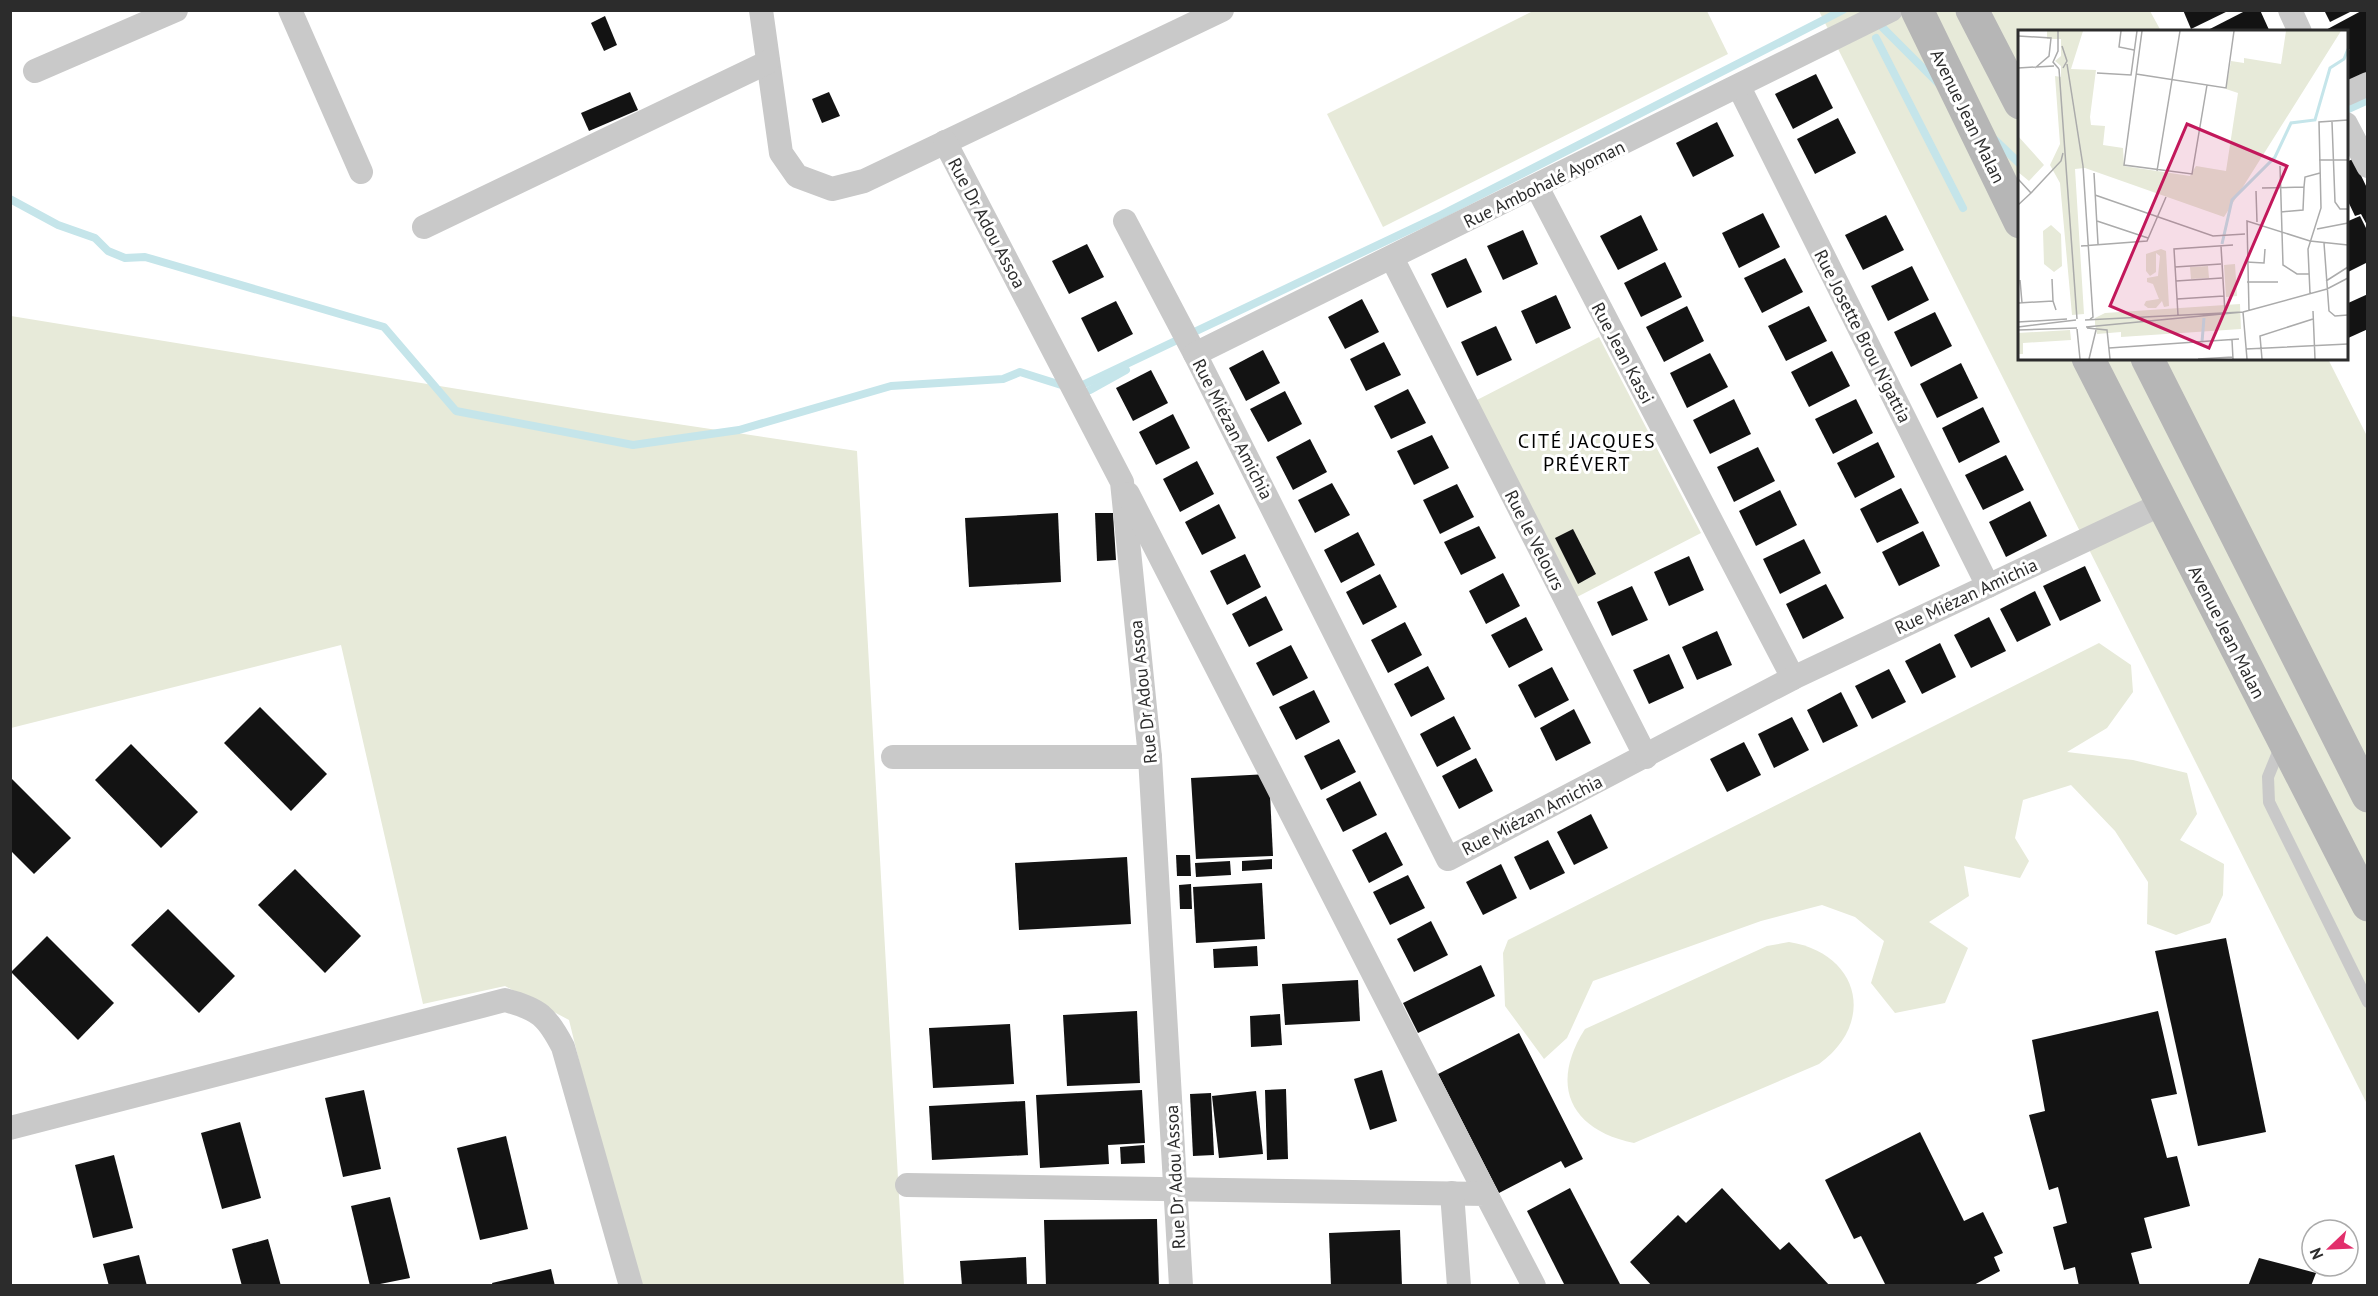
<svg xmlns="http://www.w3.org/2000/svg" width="2378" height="1296" viewBox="0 0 2378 1296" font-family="'PT Sans',sans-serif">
	<rect width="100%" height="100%" fill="#fff"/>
	<g fill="#e7ead9">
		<path d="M1533 11H1707L1728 54 1383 227 1327 114Z"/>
		<path d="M1819 11H2150L2161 31 2020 32V358L2328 359 2367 436V1104Z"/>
		<path d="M11 316 604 413 857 451 904 1285H634L569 1020 505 986 423 1004 341 645 11 728Z"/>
		<path d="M1599 337 1701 533 1577 597 1475 401Z"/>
		<path d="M2099 643 2131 665 2133 692 2107 728 2067 752 2133 760 2187 773 2197 814 2180 840 2224 864 2223 895 2210 923 2176 935 2147 924 2148 882 2115 831 2071 785 2023 800 2015 838 2029 861 2020 878 1964 866 1969 896 1929 922 1968 948 1945 1003 1895 1013 1871 983 1884 941 1855 917 1822 905 1761 921 1593 981 1567 1038 1544 1059 1505 1006 1503 953 1508 940Z"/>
		<path d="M1789 942C1859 953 1877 1022 1819 1064L1634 1143C1570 1130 1549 1085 1585 1029L1767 946Z"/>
	</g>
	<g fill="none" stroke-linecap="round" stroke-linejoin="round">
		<g stroke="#c5e5ea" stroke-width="8">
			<path d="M1876 21 1939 84"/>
			<path d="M1876 38 1963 208"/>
			<path d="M2346 110 2368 100"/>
			<path d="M1995 140 2020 164"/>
			<path d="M10 199 58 225 95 238 108 251 125 258 145 257 384 327 456 411 633 445 739 430 891 386 1003 379 1020 372 1074 389 1441 215 1843 10"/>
			<path d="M1090 390 1126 370"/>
		</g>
	</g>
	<g fill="#131313">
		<path d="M2183 10H2230L2191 29Z"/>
		<path d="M2247 10H2260L2270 32H2204Z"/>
		<path d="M2324 10H2354L2330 22Z"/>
		<path d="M2363 10H2368V80L2346 81V32H2322Z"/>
		<path d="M605 16 617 45 604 51 591 23Z"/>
		<path d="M1816 74 1833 108 1793 129 1775 94Z"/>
		<path d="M630 92 638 110 589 131 581 113Z"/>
		<path d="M829 92 840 116 822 123 812 99Z"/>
		<path d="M1838 118 1856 153 1815 174 1797 139Z"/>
		<path d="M1717 122 1734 156 1693 177 1676 143Z"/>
		<path d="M2353 159 2368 190V227L2361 214 2355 216 2346 197V162Z"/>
		<path d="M1763 213 1780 247 1739 268 1722 233Z"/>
		<path d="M1641 215 1658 250 1618 270 1600 236Z"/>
		<path d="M1886 215 1904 250 1863 270 1845 235Z"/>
		<path d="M2360 216 2368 232V262L2346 273V222Z"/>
		<path d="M1523 230 1538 264 1503 280 1487 246Z"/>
		<path d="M1087 244 1104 277 1069 294 1052 261Z"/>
		<path d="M1466 258 1482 292 1447 308 1431 274Z"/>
		<path d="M1785 258 1803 292 1762 313 1744 278Z"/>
		<path d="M1665 262 1682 297 1641 317 1624 283Z"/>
		<path d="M1912 266 1929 300 1888 321 1871 286Z"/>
		<path d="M2368 294V329L2346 339V304Z"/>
		<path d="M1556 295 1571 328 1536 344 1521 311Z"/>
		<path d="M1362 299 1379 332 1345 349 1328 317Z"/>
		<path d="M1116 301 1133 334 1098 352 1081 318Z"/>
		<path d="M1687 306 1704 341 1664 362 1646 327Z"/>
		<path d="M1809 306 1827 341 1786 361 1768 326Z"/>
		<path d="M1935 312 1952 346 1911 367 1894 332Z"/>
		<path d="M1496 326 1512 360 1477 376 1461 342Z"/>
		<path d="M1384 342 1401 375 1366 391 1350 359Z"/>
		<path d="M1263 350 1280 383 1246 401 1229 368Z"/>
		<path d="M1832 351 1850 386 1809 407 1791 372Z"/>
		<path d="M1710 353 1728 387 1687 408 1670 373Z"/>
		<path d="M1961 363 1978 398 1937 418 1920 384Z"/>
		<path d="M1151 370 1168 403 1133 421 1116 388Z"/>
		<path d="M1408 389 1426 423 1391 439 1374 406Z"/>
		<path d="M1285 391 1302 424 1268 442 1250 409Z"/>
		<path d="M1734 399 1751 434 1710 454 1693 420Z"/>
		<path d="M1856 399 1873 433 1833 454 1815 419Z"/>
		<path d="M1983 407 2000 442 1959 463 1942 428Z"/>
		<path d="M1173 414 1190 448 1156 465 1139 432Z"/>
		<path d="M1432 435 1449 468 1414 485 1397 451Z"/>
		<path d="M1310 439 1327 472 1293 490 1276 457Z"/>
		<path d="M1878 442 1895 477 1855 498 1837 463Z"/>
		<path d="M1758 447 1775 481 1734 502 1717 467Z"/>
		<path d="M2006 455 2024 490 1983 510 1965 475Z"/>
		<path d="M1197 461 1214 494 1180 512 1163 479Z"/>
		<path d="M1332 483 1350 515 1315 533 1298 500Z"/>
		<path d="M1457 484 1474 517 1440 534 1423 500Z"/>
		<path d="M1901 488 1919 523 1877 543 1860 509Z"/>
		<path d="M1780 490 1797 525 1756 546 1739 511Z"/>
		<path d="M2030 501 2047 536 2006 557 1989 522Z"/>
		<path d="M1219 504 1236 538 1202 555 1185 522Z"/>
		<path d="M1058 513 1061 582 969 587 965 518Z"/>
		<path d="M1095 513H1113L1116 560 1097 561Z"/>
		<path d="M1479 526 1496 558 1461 575 1444 542Z"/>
		<path d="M1573 529 1596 574 1578 584 1555 538Z"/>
		<path d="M1923 531 1940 566 1899 586 1882 552Z"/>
		<path d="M1358 532 1375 565 1341 583 1324 550Z"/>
		<path d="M1804 539 1821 573 1780 594 1763 559Z"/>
		<path d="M1245 554 1261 587 1227 605 1210 571Z"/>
		<path d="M1689 556 1704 590 1669 606 1654 572Z"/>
		<path d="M2085 566 2101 601 2060 621 2043 586Z"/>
		<path d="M1503 573 1520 606 1486 624 1469 591Z"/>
		<path d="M1380 574 1397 607 1363 625 1346 592Z"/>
		<path d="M1826 584 1844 618 1803 639 1786 604Z"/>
		<path d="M1632 586 1648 620 1612 636 1597 602Z"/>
		<path d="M2035 591 2051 625 2017 642 2000 609Z"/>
		<path d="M1266 596 1283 630 1249 647 1232 614Z"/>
		<path d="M1526 617 1543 650 1509 668 1491 635Z"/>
		<path d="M1989 617 2006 651 1971 668 1954 635Z"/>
		<path d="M1405 622 1422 655 1388 673 1371 640Z"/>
		<path d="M1717 631 1732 665 1697 680 1682 647Z"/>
		<path d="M1940 643 1956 677 1922 694 1905 661Z"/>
		<path d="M1291 645 1308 678 1273 696 1256 663Z"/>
		<path d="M1669 654 1684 688 1649 704 1633 670Z"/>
		<path d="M1428 666 1445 699 1411 717 1394 684Z"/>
		<path d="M1552 667 1569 700 1535 718 1518 685Z"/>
		<path d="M1889 669 1906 702 1872 719 1855 686Z"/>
		<path d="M1314 690 1330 722 1296 740 1279 707Z"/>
		<path d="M1841 692 1858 726 1823 743 1807 710Z"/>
		<path d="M260 707 327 774 291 811 224 743Z"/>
		<path d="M1574 709 1591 743 1556 761 1540 728Z"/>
		<path d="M1454 716 1471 749 1437 767 1420 734Z"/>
		<path d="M1792 717 1809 750 1774 768 1758 734Z"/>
		<path d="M1339 739 1356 772 1321 790 1304 756Z"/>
		<path d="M1744 742 1761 775 1727 792 1710 759Z"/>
		<path d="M131 744 198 812 161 848 95 780Z"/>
		<path d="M1476 758 1493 791 1459 809 1442 776Z"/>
		<path d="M1269 774 1273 856 1196 859 1191 778Z"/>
		<path d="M10 777 71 838 34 874 10 850Z"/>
		<path d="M1360 781 1377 815 1343 832 1326 799Z"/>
		<path d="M1591 814 1608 848 1574 865 1557 832Z"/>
		<path d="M1386 832 1403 865 1369 883 1352 850Z"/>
		<path d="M1548 840 1565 873 1530 890 1514 857Z"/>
		<path d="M1176 855H1190L1191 876H1177Z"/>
		<path d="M1127 857 1131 924 1019 930 1015 863Z"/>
		<path d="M1272 859V869L1242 871V861Z"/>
		<path d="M1230 861 1231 875 1196 877 1195 863Z"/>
		<path d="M1501 864 1517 898 1483 915 1466 882Z"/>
		<path d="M295 869 361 936 325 973 258 905Z"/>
		<path d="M1408 875 1425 908 1390 925 1373 892Z"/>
		<path d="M1262 883 1265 939 1196 943 1193 887Z"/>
		<path d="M1191 884 1192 909H1180L1179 885Z"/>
		<path d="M168 909 235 976 199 1013 131 945Z"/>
		<path d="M1431 921 1448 955 1414 972 1397 939Z"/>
		<path d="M47 936 114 1003 78 1040 11 972Z"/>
		<path d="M2226 938 2266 1132 2198 1146 2155 951Z"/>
		<path d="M1257 946 1258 966 1214 968 1213 949Z"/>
		<path d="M1481 965 1495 996 1418 1033 1403 1003Z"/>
		<path d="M1358 980 1360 1021 1285 1025 1282 984Z"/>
		<path d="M1137 1011 1140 1083 1067 1086 1063 1015Z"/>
		<path d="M2158 1011 2177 1094 2151 1099 2167 1158 2177 1156 2190 1206 2144 1218 2152 1248 2131 1253 2140 1286H2079L2075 1267 2064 1270 2053 1227 2067 1223 2058 1187 2049 1190 2029 1115 2045 1111 2032 1040Z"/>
		<path d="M1280 1014 1282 1045 1251 1047 1250 1016Z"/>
		<path d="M1010 1024 1014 1084 933 1088 929 1028Z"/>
		<path d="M1519 1033 1583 1159 1565 1168 1561 1161 1499 1193 1438 1074Z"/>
		<path d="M1382 1070 1397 1121 1370 1130 1354 1079Z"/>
		<path d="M1286 1089 1288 1159 1267 1160 1265 1090Z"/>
		<path d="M364 1090 381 1169 343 1177 325 1098Z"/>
		<path d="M1142 1090 1145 1143 1108 1145 1109 1164 1040 1168 1036 1095Z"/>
		<path d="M1256 1091 1263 1154 1219 1158 1212 1096Z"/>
		<path d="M1211 1093 1214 1155 1193 1156 1190 1094Z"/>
		<path d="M1025 1101 1028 1155 932 1160 929 1106Z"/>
		<path d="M240 1122 261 1198 222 1209 201 1133Z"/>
		<path d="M1920 1132 1964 1221 1983 1212 2003 1253 1994 1257 2000 1271 1972 1286H1886L1861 1236 1854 1239 1825 1180Z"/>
		<path d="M506 1136 528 1229 480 1240 457 1148Z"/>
		<path d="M1144 1145 1145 1163 1121 1164 1120 1147Z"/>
		<path d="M114 1155 133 1228 93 1238 75 1165Z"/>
		<path d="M1570 1188 1621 1286H1565L1527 1211Z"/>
		<path d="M1722 1188 1780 1250 1789 1242 1830 1286H1652L1630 1262 1678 1215 1686 1223Z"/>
		<path d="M390 1197 410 1278 370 1286 351 1206Z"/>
		<path d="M1157 1219 1159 1286H1046L1044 1220Z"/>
		<path d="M1400 1230 1402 1286H1331L1329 1233Z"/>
		<path d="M268 1239 281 1286H242L232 1249Z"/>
		<path d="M139 1255 147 1286H109L103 1264Z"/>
		<path d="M1026 1257 1027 1286H962L960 1261Z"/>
		<path d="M2259 1258 2290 1266 2316 1273 2311 1286H2248Z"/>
		<path d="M551 1269 555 1286H493L492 1283Z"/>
	</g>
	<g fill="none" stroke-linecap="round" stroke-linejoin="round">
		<path stroke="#c9c9c9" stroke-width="12" d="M2281 745 2268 777 2269 802 2368 1002"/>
		<g stroke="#c9c9c9" stroke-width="24">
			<path d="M290 10 361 172"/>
			<path d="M761 10 781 153 797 176 832 189 864 181 1222 10"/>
			<path d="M2290 10 2300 32"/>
			<path d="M35 71 176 10"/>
			<path d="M1739 87 1988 586"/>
			<path d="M2346 94 2368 84"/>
			<path d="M2346 124 2368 166"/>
			<path d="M945 142 1122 482 1150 757 1181 1286"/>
			<path d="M1537 187 1793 678"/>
			<path d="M1125 221 1195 354 1448 859 1793 678 2162 504"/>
			<path d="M424 227 768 62"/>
			<path d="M1392 258 1646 757"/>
			<path d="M1195 354 1891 10"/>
			<path d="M1128 494 1486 1194"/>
			<path d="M893 757H1150"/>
			<path d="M10 1128 505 1000C539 1009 547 1016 563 1047L631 1286"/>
			<path d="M907 1185 1486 1194 1534 1286"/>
			<path d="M1452 1193 1459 1286"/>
		</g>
		<g stroke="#b6b6b6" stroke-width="33">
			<path d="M1917 10 2020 222"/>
			<path d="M1972 10 2020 103"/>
			<path d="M2088 358 2368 905"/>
			<path d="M2147 358 2368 796"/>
		</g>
	</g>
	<g text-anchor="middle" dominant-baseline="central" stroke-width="6" stroke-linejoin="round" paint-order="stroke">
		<g font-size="18" fill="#2c2c2c" stroke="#fff">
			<text transform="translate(1968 116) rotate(64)">Avenue Jean Malan</text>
			<text transform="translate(1544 184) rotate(-26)">Rue Ambohalé Ayoman</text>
			<text transform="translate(987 223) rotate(62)">Rue Dr Adou Assoa</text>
			<text transform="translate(1863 336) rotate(63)">Rue Josette Brou N'gattia</text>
			<text transform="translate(1623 353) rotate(62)">Rue Jean Kassi</text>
			<text transform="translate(1233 429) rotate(63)">Rue Miézan Amichia</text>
			<text transform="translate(1535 540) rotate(63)">Rue le Velours</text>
			<text transform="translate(1966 596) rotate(-25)">Rue Miézan Amichia</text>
			<text transform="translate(2227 632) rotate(63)">Avenue Jean Malan</text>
			<text transform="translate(1143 692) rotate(-96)">Rue Dr Adou Assoa</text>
			<text transform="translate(1532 815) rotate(-27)">Rue Miézan Amichia</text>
			<text transform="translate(1175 1177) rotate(-93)">Rue Dr Adou Assoa</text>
		</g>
		<g font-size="20" letter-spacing="1.5" fill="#000" stroke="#fff">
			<text x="1587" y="441">CITÉ JACQUES<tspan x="1587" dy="23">PRÉVERT</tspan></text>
		</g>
	</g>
	<g transform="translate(2018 30)">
		<rect width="330" height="330" fill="#fff"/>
		<path d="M29 1H65L53 39 78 40 72 87 73 95 87 96 85 115 105 118 106 136 172 146 178 136 208 141 220 63 208 59 213 31 226 33V28L263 34 268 1H323L206 187 67 138 57 139 66 284 54 285 42 153 32 135 42 114 37 46 43 47V36L37 31 43 26V9H29ZM0 106 26 135 11 151 0 142ZM33 195 43 204 44 236 36 242 26 234 25 201ZM143 219 148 221 151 276 146 277 144 271 138 278H130L126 275 128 271 141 269 135 254 129 252V248L140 246 142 226 138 223V242L132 246 128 241V224ZM217 234 219 266 208 267 206 235ZM190 236 191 248 173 249 172 237ZM222 274 223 299 103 307V302L79 304 77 294V288L87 283ZM52 300 53 310 5 313V324H0V303Z" fill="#e7ead9"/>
		<path fill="none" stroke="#c5e5ea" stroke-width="3" d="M204 214 214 170 257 127 273 93 297 90 312 38 326 29 330 19M184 312 186 288"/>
		<path fill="none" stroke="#ababab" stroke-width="1.5" d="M40 1V21L35 32 41 39M103 1 101 17 116 20M124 1 106 135 174 144 189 55M0 6 33 8 31 26 17 38M44 16 49 31 45 38M49 34 65 136 75 287 72 289M0 38 36 36M41 39 59 289M79 43 113 45 119 1M118 44 208 58 216 1M314 92 317 172 322 179H330M301 130H330M262 136 265 235 279 244H291M139 141 162 1M76 143 80 214M0 149 13 163 0 175M244 158 286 157 287 147 302 143M238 161 239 192M13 163 43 131 45 123M77 165 195 206 227 204M263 182 285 180 286 157M79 191 130 208M299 199 330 193M306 213 311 281 317 286 330 285M63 216 129 211 148 167M203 216 207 283M228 232 246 233 247 219M157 237 203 234M34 249 35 271M2 250 4 273M158 251 204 248M308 251 330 237M229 252H260M292 263 290 219 303 178 301 92 330 90M159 269 206 266M0 273 35 271 38 280M231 281 229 191 292 211 330 215M295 281 297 329M225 282 309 259 330 248M225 282 229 329M160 285 156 219 215 215M67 290 225 282M0 292 49 289M0 297 58 290M68 297 225 282M69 298 89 300 92 329M59 299 62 329M0 300 59 298M214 310 215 329M91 318 221 309M228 319 330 314M71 329 78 300M180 329 215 327M244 329 242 306 295 289"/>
		<path fill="#c2185b" fill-opacity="0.15" stroke="#c2185b" stroke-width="3" d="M169 94 269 136 191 318 92 276Z"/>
		<rect width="330" height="330" fill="none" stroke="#2c2c2c" stroke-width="3"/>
	</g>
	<rect width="2378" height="1296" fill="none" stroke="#2c2c2c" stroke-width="24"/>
	<g transform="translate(2330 1248) rotate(247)"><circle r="28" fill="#ffffff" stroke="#ababab" stroke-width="1.5"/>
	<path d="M0-4.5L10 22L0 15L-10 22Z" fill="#e22f6c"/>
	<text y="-9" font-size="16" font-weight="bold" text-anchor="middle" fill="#2c2c2c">N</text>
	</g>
</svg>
